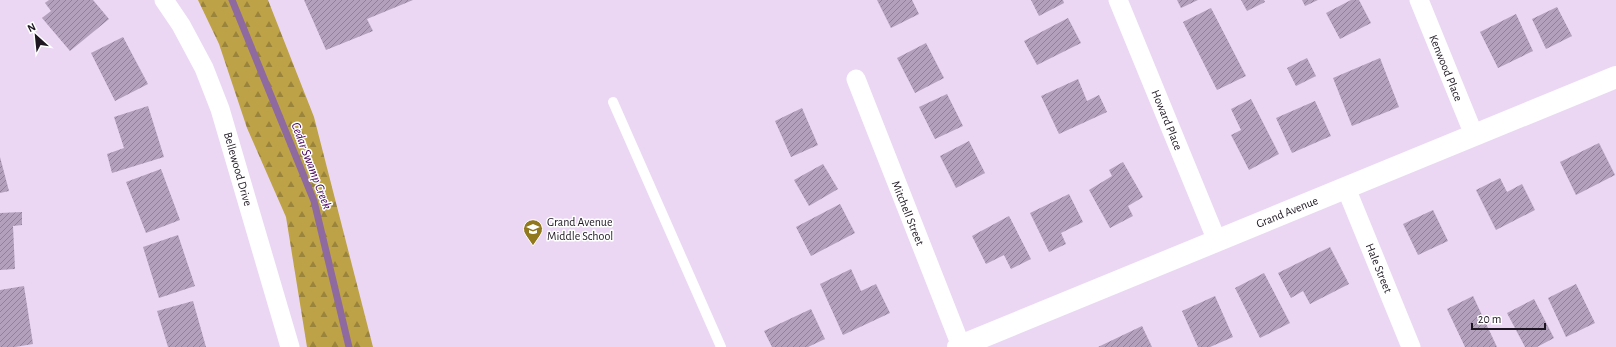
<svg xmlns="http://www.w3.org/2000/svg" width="1616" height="347" viewBox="0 0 1616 347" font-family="'Alegreya Sans',sans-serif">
	<defs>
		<pattern id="forest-firs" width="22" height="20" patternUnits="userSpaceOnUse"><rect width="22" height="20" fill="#bea247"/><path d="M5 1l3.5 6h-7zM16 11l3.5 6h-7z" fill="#9a833b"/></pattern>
		<pattern id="building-hatch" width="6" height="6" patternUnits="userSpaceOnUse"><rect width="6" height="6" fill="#b3a0bc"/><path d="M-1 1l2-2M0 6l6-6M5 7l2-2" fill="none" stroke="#918198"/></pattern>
	</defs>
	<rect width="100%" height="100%" fill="#ebd7f4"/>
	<path fill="url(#forest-firs)" d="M198 0H268L314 117 373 347H307L286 217 247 128 219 44Z"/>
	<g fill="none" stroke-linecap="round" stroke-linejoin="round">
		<path stroke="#8f6aa1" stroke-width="7" d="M232 0 314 201 349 347"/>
	</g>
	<g fill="url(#building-hatch)">
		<path d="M49 0H93L109 19 70 51 42 18 51 11 45 3Z"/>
		<path d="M304 0H413L367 19 373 31 326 50Z"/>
		<path d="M877 0H912L919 14 891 28Z"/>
		<path d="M1031 0H1063L1064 3 1039 16Z"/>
		<path d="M1177 0H1198L1181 8Z"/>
		<path d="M1241 0H1264L1265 2 1247 11Z"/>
		<path d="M1302 0H1318L1305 6Z"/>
		<path d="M1351 0H1359L1371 23 1340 39 1326 13Z"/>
		<path d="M1557 7 1572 36 1546 49 1532 19Z"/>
		<path d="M1211 8 1246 76 1217 90 1183 22Z"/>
		<path d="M1516 14 1533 51 1498 68 1480 32Z"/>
		<path d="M1068 18 1081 43 1037 65 1024 41Z"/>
		<path d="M123 37 148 84 115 101 91 53Z"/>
		<path d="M926 43 944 78 915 93 897 58Z"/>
		<path d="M1307 58 1316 76 1296 86 1287 68Z"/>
		<path d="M1380 58 1399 107 1352 126 1333 78Z"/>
		<path d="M1078 79 1087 101 1099 95 1107 112 1059 134 1041 96Z"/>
		<path d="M947 94 963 126 935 139 919 107Z"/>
		<path d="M1251 99 1279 154 1249 170 1231 135 1241 130 1231 109Z"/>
		<path d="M1315 101 1331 136 1292 153 1276 118Z"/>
		<path d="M148 106 164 157 112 173 107 154 124 148 114 117Z"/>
		<path d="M802 108 818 145 791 157 775 121Z"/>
		<path d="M969 141 985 173 956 188 940 156Z"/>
		<path d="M1599 143 1615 175 1576 195 1560 162Z"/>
		<path d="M0 157 9 191 0 193Z"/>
		<path d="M1123 162 1143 197 1128 206 1133 216 1110 228 1089 190 1112 176 1109 170Z"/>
		<path d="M823 164 838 189 809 206 794 180Z"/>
		<path d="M161 169 180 220 146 233 126 182Z"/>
		<path d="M1500 178 1507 192 1522 184 1535 210 1496 230 1476 190Z"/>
		<path d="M1069 194 1083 222 1061 233 1066 244 1049 252 1030 213Z"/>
		<path d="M840 204 855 233 811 256 796 227Z"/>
		<path d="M1433 210 1448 241 1418 255 1403 224Z"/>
		<path d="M22 212V225L13 226 15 269 0 270V213Z"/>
		<path d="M1009 216 1031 259 1011 269 1004 255 986 264 972 236Z"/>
		<path d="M178 235 195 286 159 298 143 247Z"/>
		<path d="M1330 247 1349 284 1310 304 1303 291 1291 298 1278 273Z"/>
		<path d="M851 269 861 291 876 284 890 313 843 335 820 284Z"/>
		<path d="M1264 273 1290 323 1260 338 1235 288Z"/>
		<path d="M1576 284 1595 323 1566 337 1548 298Z"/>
		<path d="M24 286 33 344 15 347H0V290Z"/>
		<path d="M1215 296 1233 337 1210 347H1198L1182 311Z"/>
		<path d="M1473 296 1497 347H1465L1447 309Z"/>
		<path d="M1534 299 1554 338 1537 347H1525L1507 313Z"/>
		<path d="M193 301 206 347H168L157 311Z"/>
		<path d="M811 309 825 339 808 347H772L764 331Z"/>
		<path d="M1142 326 1152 347H1098Z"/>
	</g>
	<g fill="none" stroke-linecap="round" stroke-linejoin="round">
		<path stroke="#fff" stroke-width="10" d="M613 102 721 347"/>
		<g stroke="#fff" stroke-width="19">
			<path d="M164 0 181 25 204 68 220 109 290 347"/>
			<path d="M1118 0 1217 241"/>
			<path d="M1419 0 1474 135"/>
			<path d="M856 79 961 346"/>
			<path d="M1346 188 1411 347"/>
		</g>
		<path stroke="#fff" stroke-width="22" d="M958 347 1616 77"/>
	</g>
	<defs>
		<symbol id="school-pin" viewBox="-11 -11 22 30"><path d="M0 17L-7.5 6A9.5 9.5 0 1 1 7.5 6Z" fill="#91771d" stroke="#fff"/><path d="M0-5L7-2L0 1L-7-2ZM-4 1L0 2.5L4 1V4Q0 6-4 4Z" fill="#fff"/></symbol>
	</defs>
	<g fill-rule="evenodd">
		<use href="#school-pin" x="522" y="218" width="22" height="30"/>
	</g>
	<g text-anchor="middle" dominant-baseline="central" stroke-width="3" stroke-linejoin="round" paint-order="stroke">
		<g font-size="12" fill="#1e1722" stroke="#fff">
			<text transform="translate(1446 68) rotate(68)">Kenwood Place</text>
			<text transform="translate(1167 120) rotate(68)">Howard Place</text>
			<text transform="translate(238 169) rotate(74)">Bellewood Drive</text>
			<text transform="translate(1287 212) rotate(-22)">Grand Avenue</text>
			<text transform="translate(908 213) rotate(68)">Mitchell Street</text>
			<text transform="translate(1379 268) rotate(68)">Hale Street</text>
		</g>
		<g font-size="12" fill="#1e1722" stroke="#fff" text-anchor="start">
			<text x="547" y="222">Grand Avenue<tspan x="547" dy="14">Middle School</tspan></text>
		</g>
		<g font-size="13" font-style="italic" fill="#45005c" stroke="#fff">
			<text transform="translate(311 166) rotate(69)">Cedar Swamp Creek</text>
		</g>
	</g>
	<g transform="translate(36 36) rotate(333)" stroke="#ffffff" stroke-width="3" paint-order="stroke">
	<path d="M0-3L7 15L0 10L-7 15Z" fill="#1e1722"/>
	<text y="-6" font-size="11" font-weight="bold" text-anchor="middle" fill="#1e1722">N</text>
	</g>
	<path d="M1472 323v6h73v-6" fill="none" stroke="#1e1722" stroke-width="2"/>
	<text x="1478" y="323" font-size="12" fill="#1e1722" stroke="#ffffff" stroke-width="3" paint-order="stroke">20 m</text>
</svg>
